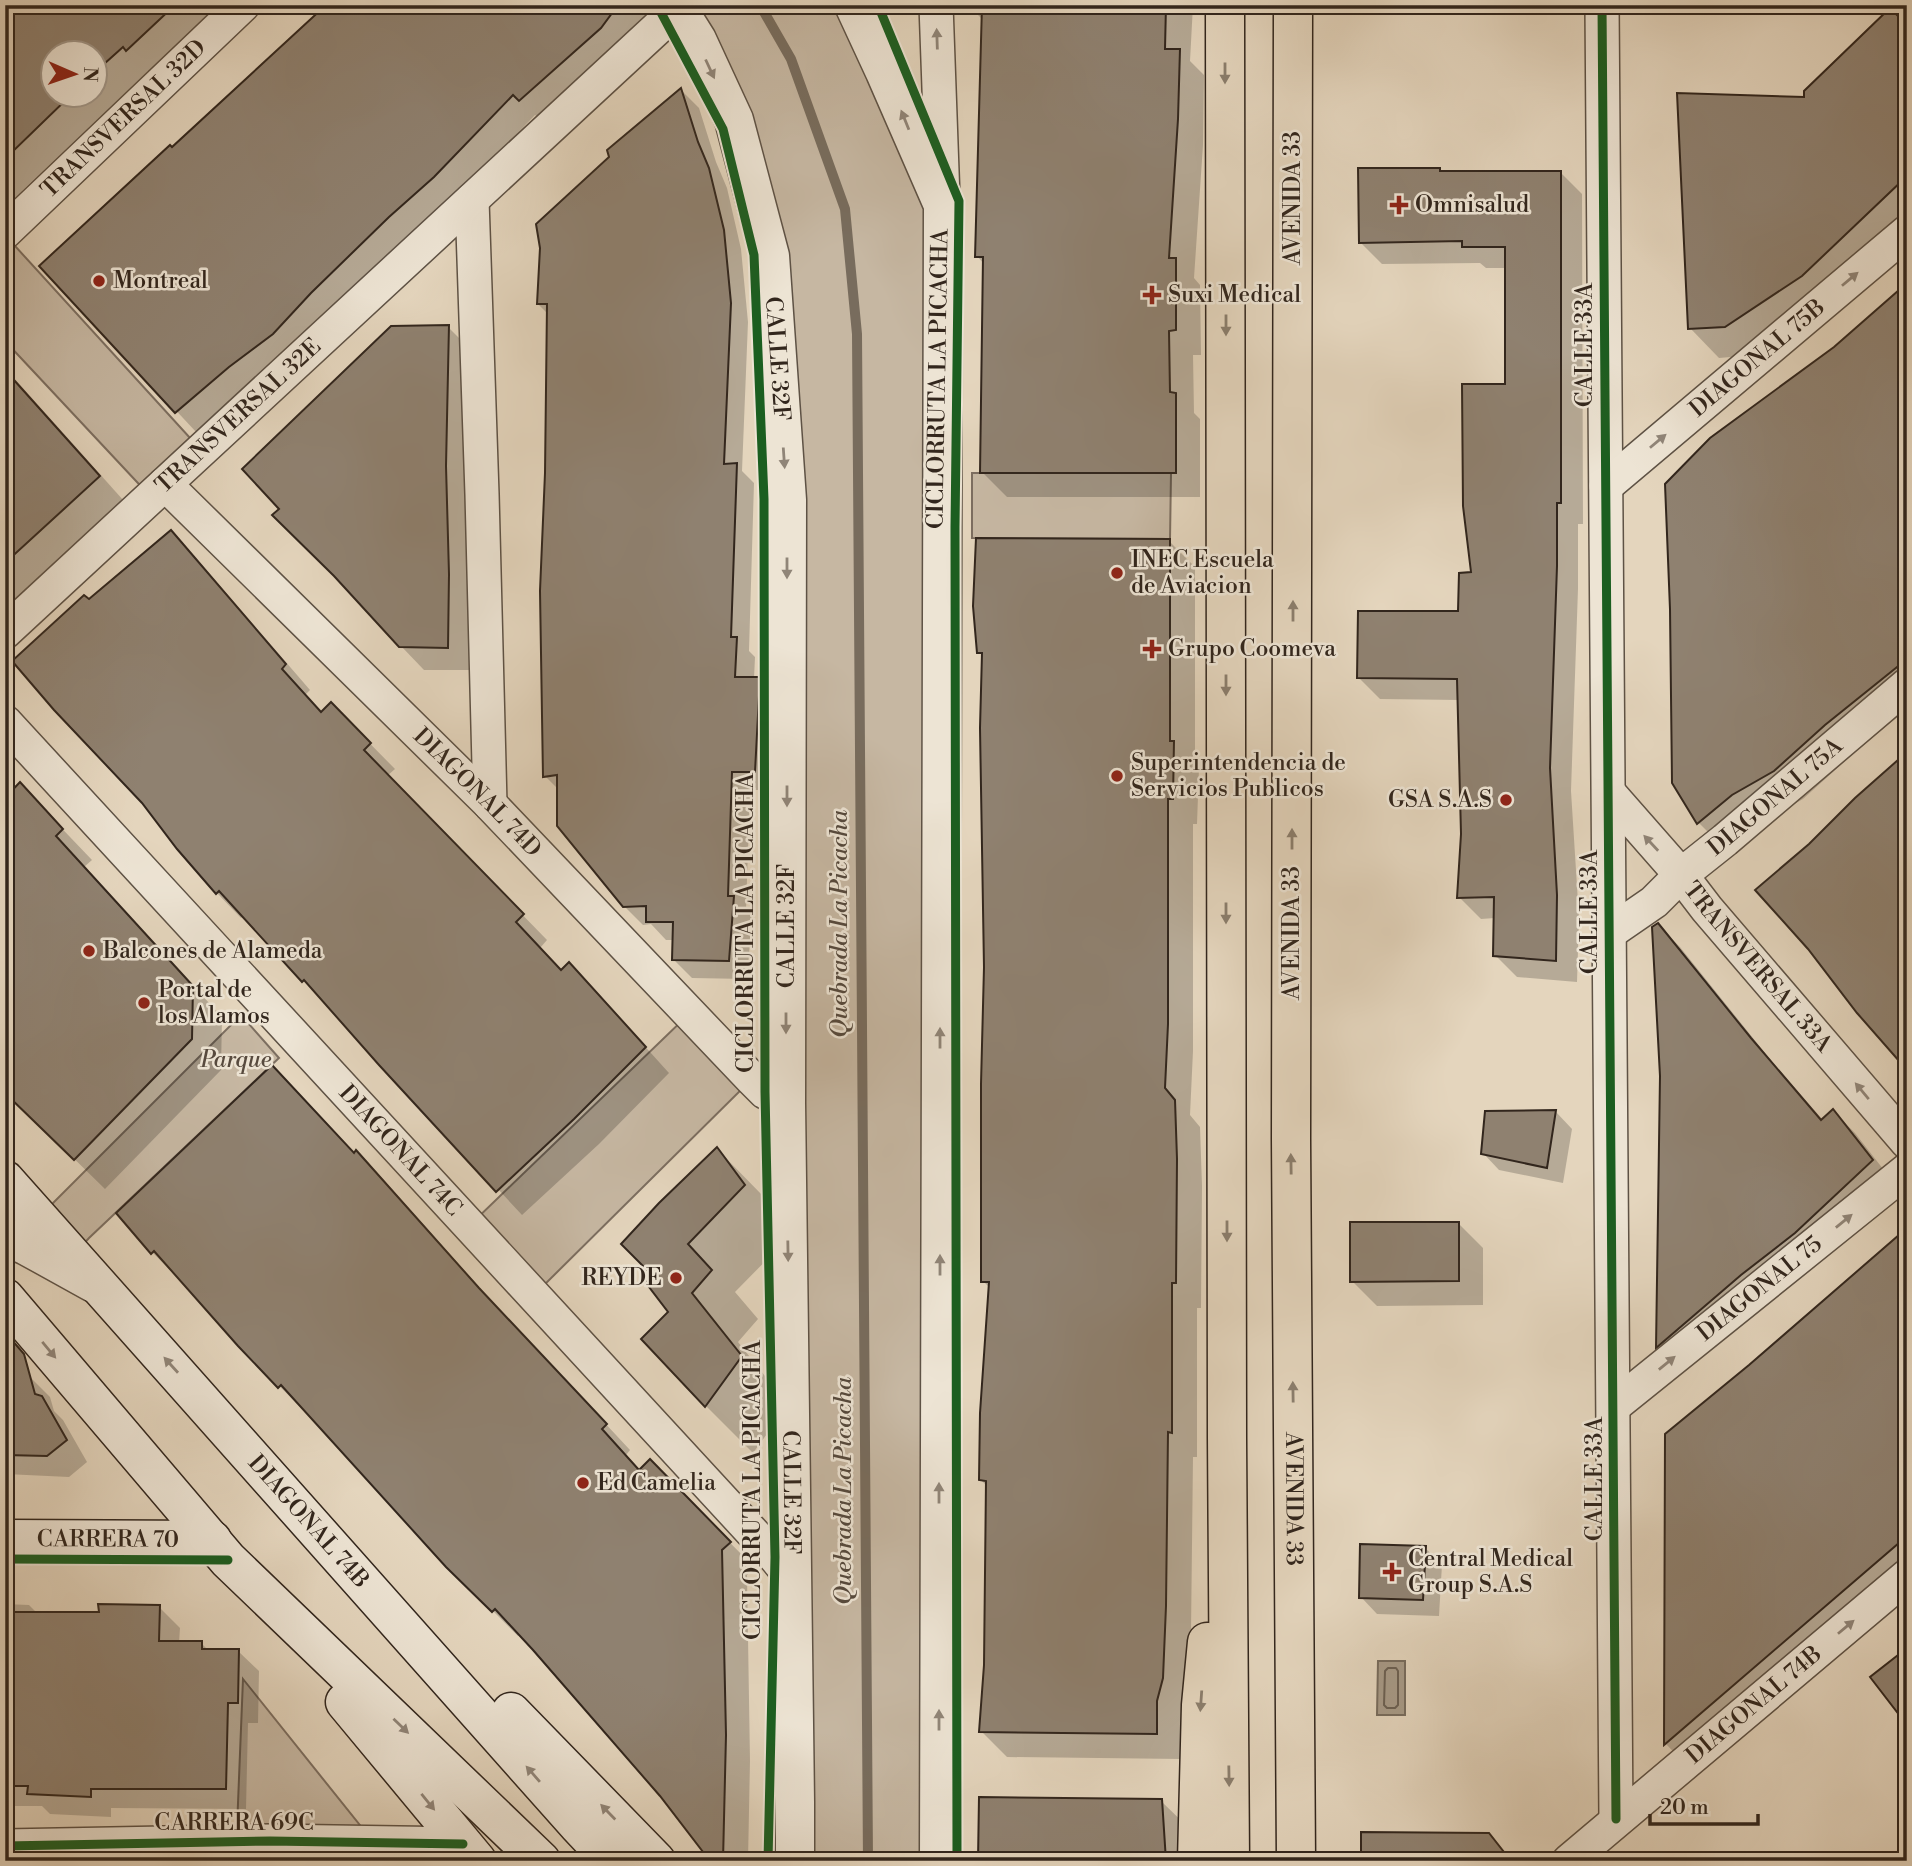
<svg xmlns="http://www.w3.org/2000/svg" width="1912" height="1866" viewBox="0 0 1912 1866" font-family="'Libre Bodoni',serif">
	<rect width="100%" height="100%" fill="#e4d5bd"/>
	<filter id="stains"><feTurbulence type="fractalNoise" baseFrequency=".00286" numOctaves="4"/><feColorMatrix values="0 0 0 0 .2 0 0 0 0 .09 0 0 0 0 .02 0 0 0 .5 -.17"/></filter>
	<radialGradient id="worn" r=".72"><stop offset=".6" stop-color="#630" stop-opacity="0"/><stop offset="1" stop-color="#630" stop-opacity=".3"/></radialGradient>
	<g fill="#c6b7a2" stroke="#7c6e60" stroke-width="2">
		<path d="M675 5H854L943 205 939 1861H795L770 256Z"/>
		<path d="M5 235 201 450 151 497 5 341Z"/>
		<path d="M972 473H1171L1170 539 972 538Z"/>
		<path d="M689 1014 752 1079 534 1295 470 1225Z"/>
		<path d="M241 1015 279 1058 89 1238 79 1249 44 1212Z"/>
		<path d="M243 1679 363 1829 237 1828Z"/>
	</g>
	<path fill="#a79a87" stroke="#786c5d" stroke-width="2" d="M1378 1661H1405V1715H1377Z"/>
	<g fill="#0003" fill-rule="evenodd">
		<path d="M5 5H233L152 74 148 71 5 207ZM52 52H94V94H52Z"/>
		<path d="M328 5H643L649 13 622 49 541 120 535 115 455 197 197 433 41 266 172 149Z"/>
		<path d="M976 5H1193L1190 61 1204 75 1203 145 1194 278 1200 285 1201 355H1193L1194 413 1200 419V497H1007L982 472 984 264 977 256 983 20 976 13Z"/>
		<path d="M1907 26V234L1754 355 1719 358 1690 328 1806 99Z"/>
		<path d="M681 90 699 108 716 162 727 188 741 249 748 322 742 471 754 483 749 651 755 657 754 679H759L777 697 773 790H750L746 910 752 916 747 979 692 978 674 960V940H666L651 924 643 925 624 906 559 790 545 776 548 314 538 304Z"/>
		<path d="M1439 169 1443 172H1560L1582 194 1583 524H1578V589L1571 791 1579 918 1577 982 1517 977 1495 955V918L1481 919 1459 897 1463 834 1459 700 1380 699 1358 677 1460 613 1473 574 1507 385V268H1486L1480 263 1382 264 1360 242Z"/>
		<path d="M1907 286V709L1854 753 1803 799 1761 823 1727 851 1699 823 1835 348Z"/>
		<path d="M448 327 471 350 470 670H424L401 646Z"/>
		<path d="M5 368 132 510 5 627Z"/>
		<path d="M170 532 195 557 310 690 305 695 322 713 331 704 395 769 387 776 547 940 540 948 562 972 593 989 669 1073 599 1144 522 1215 244 915 241 918 217 893 178 848 89 601Z"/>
		<path d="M1169 541 1195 567V764L1199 768 1197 824H1193V1051L1190 1115 1200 1127 1202 1186 1201 1308H1197V1457H1193L1191 1633 1181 1759 1007 1757 981 1731 986 1665 987 1486 981 1480 990 1288 983 1281 986 967 984 657 979 652Z"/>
		<path d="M5 774 17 787 49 815 92 860 84 867 222 1017 221 1070 105 1189 5 1091Z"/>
		<path d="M1658 925 1680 947 1773 1063 1823 1120 1833 1111 1855 1133 1894 1183 1679 1369 1657 1347 1661 1076Z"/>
		<path d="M272 1067 355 1154 356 1153 381 1177 504 1315 630 1450 626 1455 641 1471 650 1462 755 1568 747 1575 750 1761 748 1861H712L661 1795 520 1633 518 1636 447 1565 306 1410 304 1411 239 1345 179 1276 177 1277 152 1252Z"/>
		<path d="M1556 1112 1572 1129 1563 1183 1499 1170 1483 1153Z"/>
		<path d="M717 1149 764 1197 792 1234 735 1292 758 1319 738 1342 788 1405 753 1453 706 1406 670 1312 648 1283Z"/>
		<path d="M1458 1223 1483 1248V1305L1377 1306 1352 1281Z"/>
		<path d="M1907 1230V1582L1690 1769 1666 1744 1667 1435 1750 1366Z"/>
		<path d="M5 1366 28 1375 50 1397 54 1411 63 1420 87 1462 69 1477 5 1474Z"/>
		<path d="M1425 1548 1442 1564 1439 1616 1377 1614 1361 1597Z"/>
		<path d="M5 1604 29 1605 38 1614H101L159 1607 180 1628 179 1643H201L209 1651H238L259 1671 258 1723H248L246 1809 111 1808V1817L50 1814 42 1806H5Z"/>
		<path d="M1161 1801 1196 1835 1197 1861H981Z"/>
	</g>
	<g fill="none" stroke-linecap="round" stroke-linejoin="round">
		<path stroke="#6c6052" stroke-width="2" d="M1388 1668H1396L1398 1671V1705L1395 1708H1387L1384 1705 1385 1671Z"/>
		<path stroke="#786c5d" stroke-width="10" d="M760 5 791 59 845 209 857 334 868 1861"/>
	</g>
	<g fill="#8f8170" stroke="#32261d" stroke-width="2">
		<path d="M5 5H175L126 51 123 47 94 73V52H52V94H72L5 159Z"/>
		<path d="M326 5H618L601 28 519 101 513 95 434 177 389 217 311 293 273 334 229 367 175 413 39 266 170 145 172 147Z"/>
		<path d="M982 5H1166L1165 49H1180L1178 119 1169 258H1176V330L1169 331 1170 392 1176 393V473H980L983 257H975Z"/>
		<path d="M1890 8 1907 25V176L1802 276 1725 327 1688 329 1677 93 1804 97V91Z"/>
		<path d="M681 88 698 142 709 168 724 230 731 303 724 464 737 463 731 637H737L735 677H760L755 772H732L728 896H734L729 961 672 960 673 922H646V906L623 907 557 826V775L543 777 540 591 545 473 547 304H537L540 248 536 224 609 157 607 150Z"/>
		<path d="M1358 168H1440V171H1561V503H1557V566L1550 768 1557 895 1556 961 1493 956 1494 897 1457 898 1461 834 1457 679 1357 678 1358 611H1458L1459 573 1471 572 1463 506 1462 384H1505V247H1462V241L1359 243Z"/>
		<path d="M1907 283V659L1825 725 1774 771 1732 795 1697 824 1672 783 1670 609 1665 484 1710 438 1834 347Z"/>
		<path d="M449 325 446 466 449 574 448 648 399 647 334 576 272 515 279 509 242 469 391 326Z"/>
		<path d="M5 370 100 476 5 563Z"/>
		<path d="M171 530 286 664 282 669 321 712 331 702 371 743 364 750 524 914 516 922 561 970 569 962 646 1047 574 1119 496 1192 379 1065 304 980 302 982 219 891 216 894 177 849 142 803 54 710 12 661 84 595 89 599Z"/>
		<path d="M976 538 1170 539V741H1174L1173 799H1168V1024L1165 1088 1175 1100 1177 1159 1176 1283H1172V1433L1168 1432 1166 1606 1163 1678 1157 1701V1734L979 1732 984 1665 986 1481 979 1480 980 1413 989 1282H981V1084L984 967 980 728 982 653H977L973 606Z"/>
		<path d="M1907 752V1070L1857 1013 1808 949 1755 890 1809 844 1855 798Z"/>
		<path d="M20 782 63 829 56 836 193 986 192 1039 74 1160 5 1093V798Z"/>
		<path d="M1658 923 1751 1038 1821 1120 1833 1109 1873 1160 1795 1233 1741 1275 1656 1348 1660 1076 1652 927Z"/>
		<path d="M272 1065 354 1153 356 1150 479 1288 607 1424 602 1429 639 1470 650 1459 731 1542 722 1550 726 1735 723 1861H710L660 1796 533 1650 495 1609 492 1612 446 1567 281 1385 278 1388 238 1346 154 1251 151 1254 116 1213Z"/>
		<path d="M1556 1110 1547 1168 1481 1154 1485 1111Z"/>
		<path d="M717 1147 745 1185 688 1244 712 1270 692 1293 742 1356 705 1407 641 1339 668 1312 646 1283 650 1273 621 1244 659 1203Z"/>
		<path d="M1350 1222H1459V1281L1350 1282Z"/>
		<path d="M1907 1228V1536L1664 1745 1665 1434 1749 1365Z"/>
		<path d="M5 1332 24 1354 35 1394 42 1396 67 1440 47 1456 5 1455Z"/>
		<path d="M1360 1544 1426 1546 1423 1600 1359 1598Z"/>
		<path d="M98 1604 160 1605 159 1641H202V1649H239L238 1703H228L226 1789H91V1797L27 1794 28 1786H5V1612H99Z"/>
		<path d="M1907 1648V1725L1870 1677Z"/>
		<path d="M979 1797 1162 1799 1166 1861H978Z"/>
		<path d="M1361 1832 1489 1833 1511 1861H1361Z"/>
	</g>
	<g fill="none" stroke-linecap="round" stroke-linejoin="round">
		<defs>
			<g id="minor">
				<path d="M936 5 943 199"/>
				<path d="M1602 5 1616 1819"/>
				<path d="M472 200 482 494 490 804"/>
				<path id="s1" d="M5 232 243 5"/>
				<path id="s2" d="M165 484 490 804 752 1079 765 1092 786 1103"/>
				<path id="s3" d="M1606 486 1907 232"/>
				<path id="s4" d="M5 632 678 9"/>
				<path id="s5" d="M5 722 775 1557 792 1578"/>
				<path id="s6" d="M1609 793 1681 875 1707 909 1907 1142"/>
				<path id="s7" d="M1609 933 1654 902 1681 875 1725 840 1907 685"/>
				<path id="s8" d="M1614 1406 1907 1170"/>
				<path d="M5 1846 270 1841 463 1844"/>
				<path id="s9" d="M1569 1861 1907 1576"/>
			</g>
			<g id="tertiary">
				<path id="s10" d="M675 5 697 40 734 120 770 256 787 500 786 1103 795 1802V1861"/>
				<path d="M854 5 885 72 943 205 939 1861"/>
				<path d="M5 1236 27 1246 94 1283"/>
			</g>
			<g id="secondary">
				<path id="s11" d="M5 1180 578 1825 612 1861"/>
				<path d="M5 1298 228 1560 541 1861"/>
				<path id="s12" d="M5 1539 212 1540"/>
				<path d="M345 1702 477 1861"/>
				<path d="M511 1712 656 1861"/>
			</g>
			<g id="primary">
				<path d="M1225 5 1227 1438 1230 1861"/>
				<path id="s13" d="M1293 5 1291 1139 1296 1861"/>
				<path d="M1197 1861 1201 1705 1207 1642"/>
			</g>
		</defs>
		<use href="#minor" stroke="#5e5245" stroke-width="36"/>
		<use href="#tertiary" stroke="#5e5245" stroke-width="41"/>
		<use href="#secondary" stroke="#32261d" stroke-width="41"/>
		<use href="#primary" stroke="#32261d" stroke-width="41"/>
		<use href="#minor" stroke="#ede4d4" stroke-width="33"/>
		<use href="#tertiary" stroke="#ede4d4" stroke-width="38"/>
		<use href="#secondary" stroke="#ede4d4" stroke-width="38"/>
		<use href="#primary" stroke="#e4d5bd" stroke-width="38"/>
		<defs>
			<g id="cycleway">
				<path d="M657 5 723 129 754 255 764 499 765 1092 775 1557 768 1861"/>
				<path d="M878 5 959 201 955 527 957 1861"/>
				<path d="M1602 5 1616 1819"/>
				<path d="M5 1559 228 1560"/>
				<path d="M5 1846 270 1841 463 1844"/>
			</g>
		</defs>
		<use href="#cycleway" stroke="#ede4d4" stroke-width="13"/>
		<use href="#cycleway" stroke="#1b5e20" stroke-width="9"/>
	</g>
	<defs><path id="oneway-solid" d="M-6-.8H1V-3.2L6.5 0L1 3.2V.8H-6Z" transform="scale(1.75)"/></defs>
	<g fill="#908578">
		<use href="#oneway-solid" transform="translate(937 39) rotate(-92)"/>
		<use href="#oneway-solid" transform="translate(710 69) rotate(65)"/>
		<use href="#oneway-solid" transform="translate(905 120) rotate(-112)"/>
		<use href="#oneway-solid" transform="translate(1850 279) rotate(-40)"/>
		<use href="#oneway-solid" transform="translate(1658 441) rotate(-40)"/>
		<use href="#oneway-solid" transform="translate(784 458) rotate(86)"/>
		<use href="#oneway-solid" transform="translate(787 568) rotate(90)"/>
		<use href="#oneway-solid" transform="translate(787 796) rotate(90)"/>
		<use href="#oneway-solid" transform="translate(1651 843) rotate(-133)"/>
		<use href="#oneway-solid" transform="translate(786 1023) rotate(90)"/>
		<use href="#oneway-solid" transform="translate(940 1038) rotate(-90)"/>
		<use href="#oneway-solid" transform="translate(1862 1091) rotate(-130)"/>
		<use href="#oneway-solid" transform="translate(1844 1221) rotate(-39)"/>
		<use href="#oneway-solid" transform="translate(788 1251) rotate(89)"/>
		<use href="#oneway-solid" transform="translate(940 1265) rotate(-90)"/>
		<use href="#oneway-solid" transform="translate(49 1350) rotate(50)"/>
		<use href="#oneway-solid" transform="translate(1667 1363) rotate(-39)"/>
		<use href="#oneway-solid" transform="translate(171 1365) rotate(-132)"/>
		<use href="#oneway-solid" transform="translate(939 1493) rotate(-90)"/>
		<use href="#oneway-solid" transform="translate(1846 1627) rotate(-40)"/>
		<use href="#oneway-solid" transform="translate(939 1720) rotate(-90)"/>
		<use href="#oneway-solid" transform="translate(401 1726) rotate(44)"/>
		<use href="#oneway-solid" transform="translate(533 1774) rotate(-131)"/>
		<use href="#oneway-solid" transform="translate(428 1802) rotate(51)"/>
		<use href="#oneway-solid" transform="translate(608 1812) rotate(-134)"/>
	</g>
	<g fill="#8b7e6d">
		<use href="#oneway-solid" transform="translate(1225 73) rotate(90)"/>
		<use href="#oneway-solid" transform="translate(1226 325) rotate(90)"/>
		<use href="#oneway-solid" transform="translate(1293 611) rotate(-90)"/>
		<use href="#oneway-solid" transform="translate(1226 685) rotate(90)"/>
		<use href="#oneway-solid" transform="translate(1292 839) rotate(-90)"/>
		<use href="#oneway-solid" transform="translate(1226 913) rotate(90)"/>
		<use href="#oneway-solid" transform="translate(1291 1164) rotate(-91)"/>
		<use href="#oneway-solid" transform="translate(1227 1231) rotate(90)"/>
		<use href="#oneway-solid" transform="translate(1293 1392) rotate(-91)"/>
		<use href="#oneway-solid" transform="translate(1201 1701) rotate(94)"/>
		<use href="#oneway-solid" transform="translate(1229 1776) rotate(89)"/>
	</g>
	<g fill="#8f2418" stroke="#ede4d4" stroke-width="2.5">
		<path d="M1395.5 194.5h7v7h7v7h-7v7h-7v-7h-7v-7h7z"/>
		<circle cx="99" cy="281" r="7"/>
		<path d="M1148.5 284.5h7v7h7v7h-7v7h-7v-7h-7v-7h7z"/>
		<circle cx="1117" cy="573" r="7"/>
		<path d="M1148.5 638.5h7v7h7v7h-7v7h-7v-7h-7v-7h7z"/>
		<circle cx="1117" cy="776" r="7"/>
		<circle cx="1506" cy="800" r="7"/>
		<circle cx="89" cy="951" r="7"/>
		<circle cx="144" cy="1003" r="7"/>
		<circle cx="676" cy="1278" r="7"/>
		<circle cx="583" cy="1483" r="7"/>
		<path d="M1388.5 1561.5h7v7h7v7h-7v7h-7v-7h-7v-7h7z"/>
	</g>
	<g text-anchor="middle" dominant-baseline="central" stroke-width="5" stroke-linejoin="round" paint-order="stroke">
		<g font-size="23" fill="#32261d" stroke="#ede4d4">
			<text stroke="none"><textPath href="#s1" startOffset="164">TRANSVERSAL 32D</textPath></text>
			<text transform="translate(1293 198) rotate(-90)">AVENIDA 33</text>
			<text transform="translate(1585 345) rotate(-90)">CALLE 33A</text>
			<text stroke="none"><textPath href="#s10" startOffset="373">CALLE 32F</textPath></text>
			<text stroke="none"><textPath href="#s3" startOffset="198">DIAGONAL 75B</textPath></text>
			<text transform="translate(938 379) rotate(-89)">CICLORRUTA LA PICACHA</text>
			<text stroke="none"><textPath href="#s4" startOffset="318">TRANSVERSAL 32E</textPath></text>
			<text stroke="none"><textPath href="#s2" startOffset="439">DIAGONAL 74D</textPath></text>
			<text stroke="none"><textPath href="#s7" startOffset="215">DIAGONAL 75A</textPath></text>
			<text transform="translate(1590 912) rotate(-90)">CALLE 33A</text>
			<text transform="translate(746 923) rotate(-90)">CICLORRUTA LA PICACHA</text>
			<text transform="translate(787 926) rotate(-90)">CALLE 32F</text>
			<text transform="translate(1292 933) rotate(-90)">AVENIDA 33</text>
			<text stroke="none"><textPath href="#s6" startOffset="229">TRANSVERSAL 33A</textPath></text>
			<text stroke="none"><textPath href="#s5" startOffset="583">DIAGONAL 74C</textPath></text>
			<text stroke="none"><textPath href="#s8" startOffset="187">DIAGONAL 75</textPath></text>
			<text transform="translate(1595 1479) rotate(-90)">CALLE 33A</text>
			<text transform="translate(753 1490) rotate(-90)">CICLORRUTA LA PICACHA</text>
			<text stroke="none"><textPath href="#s10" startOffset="1507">CALLE 32F</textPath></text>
			<text stroke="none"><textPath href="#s13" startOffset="1494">AVENIDA 33</textPath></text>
			<text stroke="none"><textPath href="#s11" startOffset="457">DIAGONAL 74B</textPath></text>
			<text stroke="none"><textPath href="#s12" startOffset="103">CARRERA 70</textPath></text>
			<text stroke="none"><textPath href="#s9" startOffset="242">DIAGONAL 74B</textPath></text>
			<text x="234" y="1823">CARRERA 69C</text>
		</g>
		<g font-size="23" fill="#32261d" stroke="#ede4d4" text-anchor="start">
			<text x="1415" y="205">Omnisalud</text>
			<text x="113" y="281">Montreal</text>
			<text x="1168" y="295">Suxi Medical</text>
			<text x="1131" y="560">INEC Escuela<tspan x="1131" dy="26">de Aviacion</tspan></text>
			<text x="1168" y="649">Grupo Coomeva</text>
			<text x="1131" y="763">Superintendencia de<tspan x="1131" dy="26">Servicios Publicos</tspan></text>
			<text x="1492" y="800" text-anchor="end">GSA S.A.S</text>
			<text x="103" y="951">Balcones de Alameda</text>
			<text x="158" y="990">Portal de<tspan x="158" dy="26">los Alamos</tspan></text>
			<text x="662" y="1278" text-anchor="end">REYDE</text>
			<text x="597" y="1483">Ed Camelia</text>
			<text x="1408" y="1559">Central Medical<tspan x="1408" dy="26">Group S.A.S</tspan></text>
		</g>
		<g font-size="23" font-style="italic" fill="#574a3e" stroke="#ede4d4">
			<text x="236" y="1060">Parque</text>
		</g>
		<g font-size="24" font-style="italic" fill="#55493d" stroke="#ede4d4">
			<text transform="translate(840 924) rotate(-90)">Quebrada La Picacha</text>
			<text transform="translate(844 1491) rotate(-90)">Quebrada La Picacha</text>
		</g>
	</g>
	<rect width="1912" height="1866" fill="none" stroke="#e4d5bd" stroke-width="28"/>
	<rect x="7" y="7" width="1898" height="1852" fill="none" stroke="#32261d" stroke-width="3.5"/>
	<rect x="14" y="14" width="1884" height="1838" fill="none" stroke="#32261d" stroke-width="2"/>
	<g transform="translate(74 74) rotate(92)"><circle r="33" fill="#ede4d4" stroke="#a2988b" stroke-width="2"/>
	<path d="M0-5L12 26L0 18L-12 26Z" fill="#8f2418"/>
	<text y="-10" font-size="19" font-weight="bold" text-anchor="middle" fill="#32261d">N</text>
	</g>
	<path d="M1650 1814v10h108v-10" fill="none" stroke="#32261d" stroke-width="3.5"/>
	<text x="1660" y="1814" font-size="21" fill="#32261d" stroke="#ede4d4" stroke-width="5" paint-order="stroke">20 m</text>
	<rect width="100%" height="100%" filter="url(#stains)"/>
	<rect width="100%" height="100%" fill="url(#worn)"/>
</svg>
